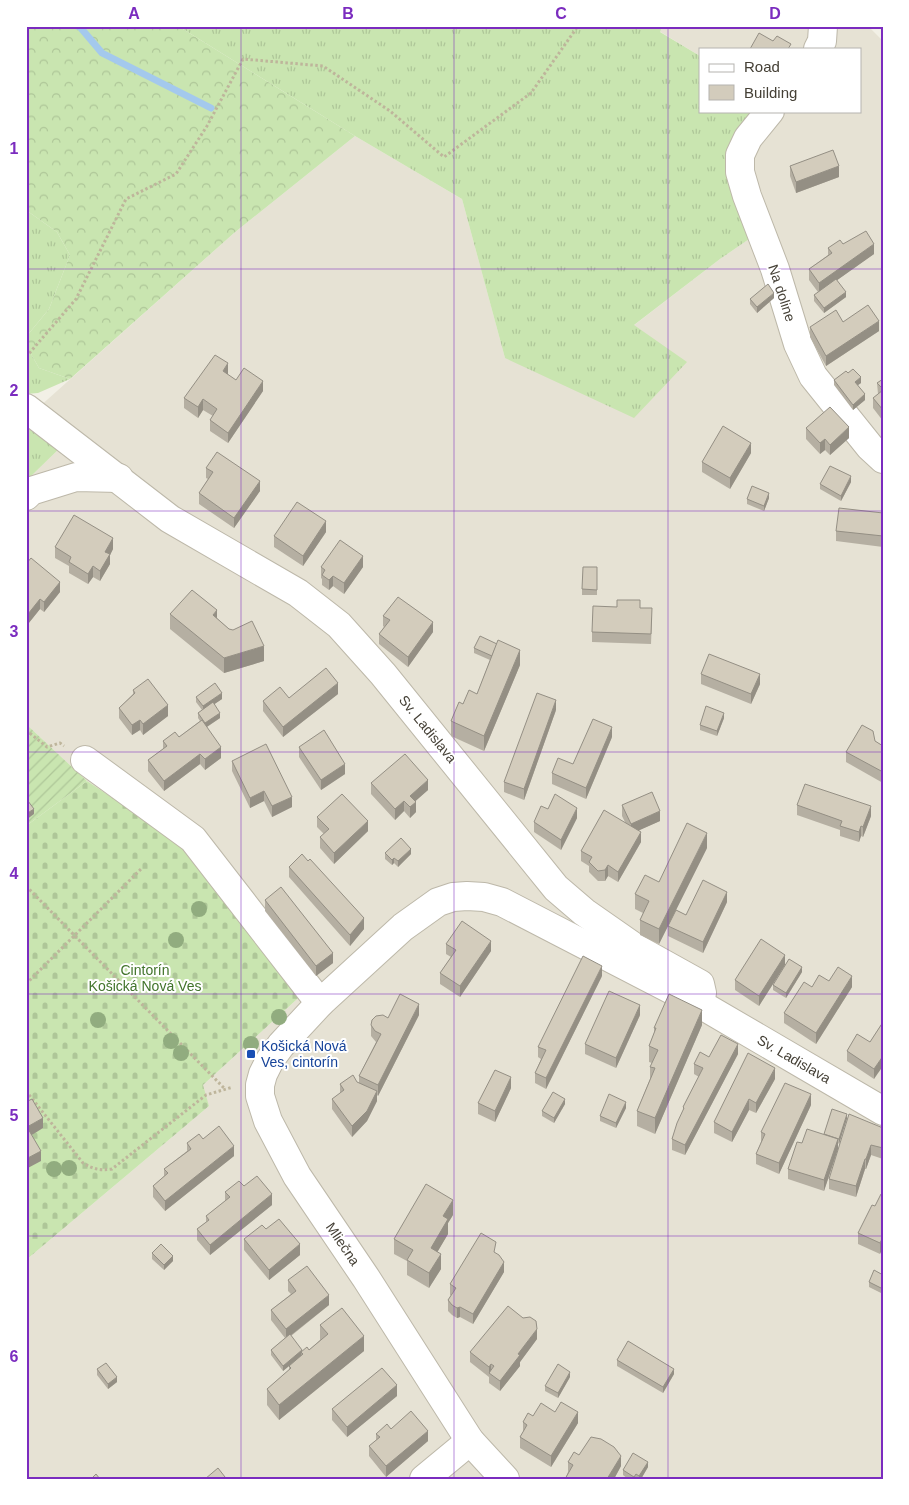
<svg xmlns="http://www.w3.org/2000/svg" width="909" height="1505" viewBox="0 0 909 1505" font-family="Arial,sans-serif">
	<defs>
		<pattern id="grass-tufts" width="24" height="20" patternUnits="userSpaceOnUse" patternTransform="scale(1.25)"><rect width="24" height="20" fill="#c9e5b0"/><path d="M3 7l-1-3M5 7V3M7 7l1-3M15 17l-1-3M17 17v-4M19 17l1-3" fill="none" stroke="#aec698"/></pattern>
		<pattern id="forest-crowns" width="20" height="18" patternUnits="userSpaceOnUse" patternTransform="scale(1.25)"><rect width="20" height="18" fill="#c9e5b0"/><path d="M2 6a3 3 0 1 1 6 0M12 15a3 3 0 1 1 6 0" fill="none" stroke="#aec698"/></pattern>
		<pattern id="cemetery-stones" width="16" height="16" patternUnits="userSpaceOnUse" patternTransform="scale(1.25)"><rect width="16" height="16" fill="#c9e5b0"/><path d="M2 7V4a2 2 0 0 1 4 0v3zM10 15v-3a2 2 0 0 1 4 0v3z" fill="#aec698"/></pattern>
		<pattern id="garden-furrows" width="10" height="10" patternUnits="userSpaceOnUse" patternTransform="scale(1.25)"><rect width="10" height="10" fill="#c9e5b0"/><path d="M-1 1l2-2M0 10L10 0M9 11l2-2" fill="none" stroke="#aec698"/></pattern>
	</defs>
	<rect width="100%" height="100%" fill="#f2f0e6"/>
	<path fill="#e6e2d4" d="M662 26H868L883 41V1479H26V1260L209 1106 202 1086 307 990 178 841 87 781 26 724V481L63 445 29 416 234 233 355 136 462 199 505 358 633 326 720 259 755 235 733 186 756 111H860V49H700V56L659 31Z"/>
	<g fill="url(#grass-tufts)">
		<path d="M178 26H662L660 32 700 56V111H756L741 135 755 235 720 259 634 325 687 362 634 418 505 358 462 199 355 136Z"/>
		<path d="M26 210 57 232 70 255 49 309 26 337Z"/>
		<path d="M26 345 39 368 70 379 38 393 26 394Z"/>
		<path d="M36 424 63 445 26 481V429Z"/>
	</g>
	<path fill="url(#forest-crowns)" d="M26 26H178L355 136 234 233 70 379 39 368 26 345V337L49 309 70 255 57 232 26 210Z"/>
	<path fill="url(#cemetery-stones)" d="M87 781 178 841 307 990 203 1085 209 1106 26 1260V826Z"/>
	<path fill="url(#garden-furrows)" d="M26 724 87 781 26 826Z"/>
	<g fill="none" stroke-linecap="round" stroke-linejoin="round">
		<path stroke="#a4c9ed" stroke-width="7" d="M77 26 80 27 102 53 211 108"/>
		<defs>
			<g id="minor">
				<path d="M818 49 822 41 823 26"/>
				<path d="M770 111 748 138 740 155V172L747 196 775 269 798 344 813 376 870 447 883 459"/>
				<path d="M26 408 170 519 298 593 339 625 383 674 556 888 584 912 637 949 700 984 702 993"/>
				<path d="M26 496 31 491 76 477 119 478"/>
				<path d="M85 760 193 839 320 1003"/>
				<path d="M424 1479 470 1441"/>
				<path d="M505 1479 470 1441 366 1278 297 1176 268 1121 260 1096V1085L263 1074 270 1060 281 1045 320 1003 403 927 438 902 453 897 467 896 484 897 502 902 705 1007 883 1111"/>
			</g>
		</defs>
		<use href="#minor" stroke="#bdb8a9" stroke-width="30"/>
		<g stroke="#beb59b" stroke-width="3" stroke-dasharray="2.5 2.5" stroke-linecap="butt">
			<path d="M26 357 76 299 126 199 176 174 207 126 243 59 323 66 390 111 444 157 531 93 578 26"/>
			<path d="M26 730 47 747 60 743 64 746"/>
			<path d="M26 886 225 1089"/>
			<path d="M26 984 142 868"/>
			<path d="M26 1091 83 1163C93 1169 100 1171 112 1169L206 1095 233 1087"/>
		</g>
		<use href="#minor" stroke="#fff" stroke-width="28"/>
	</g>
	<g fill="#91ac7f">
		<circle cx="199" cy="909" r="8"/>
		<circle cx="176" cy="940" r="8"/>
		<circle cx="279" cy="1017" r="8"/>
		<circle cx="98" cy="1020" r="8"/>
		<circle cx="171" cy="1041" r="8"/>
		<circle cx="251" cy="1044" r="8"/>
		<circle cx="181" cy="1053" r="8"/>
		<circle cx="69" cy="1168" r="8"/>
		<circle cx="54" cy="1169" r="8"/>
	</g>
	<g fill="#b5afa2">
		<path d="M790 166 839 177 796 193 790 176Z"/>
		<path d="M843 244 874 254 837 280 846 297 824 313 814 301V295L818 292 809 280V269L828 255V248Z"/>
		<path d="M774 298 757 313 750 304V299Z"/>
		<path d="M810 327 879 331 826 366 810 337Z"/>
		<path d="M848 373 861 383 858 385 865 400 853 410 834 385V380Z"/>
		<path d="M227 374 236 380 263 391 228 443 210 431V420L213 416 203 410 198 418 184 408V398Z"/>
		<path d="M883 379V421L873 408V398L878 394 877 383Z"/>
		<path d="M806 428 849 438 830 455 825 450 820 454 806 439Z"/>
		<path d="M751 453 730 489 702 472V462Z"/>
		<path d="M206 468 260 491 234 528 199 504V493L208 479 206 478Z"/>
		<path d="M851 482 841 501 820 489V484Z"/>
		<path d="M769 498 764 511 747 504V499Z"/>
		<path d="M883 513V547L836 541V531Z"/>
		<path d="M326 532 303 566 274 547V536Z"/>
		<path d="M55 547 113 549 110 555V564L100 581 93 577 88 584 69 573V566L55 558Z"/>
		<path d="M26 564 60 592 44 612 40 609 28 624 26 622Z"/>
		<path d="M321 567H363L344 594 333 586 329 590 322 585V579L321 578Z"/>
		<path d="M597 567V595H582V589Z"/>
		<path d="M640 608 652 618 651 644 592 642V632Z"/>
		<path d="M170 614 217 618 229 629 264 661 224 673 170 629Z"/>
		<path d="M383 616 433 632 408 667 379 644V634L384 627 383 626Z"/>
		<path d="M474 648 520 665 484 751 451 736V721L463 704 477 694 490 660 474 653Z"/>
		<path d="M701 674 760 684 751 704 701 684Z"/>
		<path d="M133 690 168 716 143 735 140 730 132 735 119 718V708L133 694Z"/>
		<path d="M338 694 283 737 263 711V701L289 698Z"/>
		<path d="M196 697 222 699 214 704 220 718 207 727 221 758 205 770 200 764 164 791 148 771V760L163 749V741L179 737 200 721 198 718V713L202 710 196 702Z"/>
		<path d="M556 710 524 800 504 792V782Z"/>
		<path d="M724 718 717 736 700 730V725Z"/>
		<path d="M612 737 586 799 552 784V773L573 764Z"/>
		<path d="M875 741 883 746V783L846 762V752Z"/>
		<path d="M299 747 345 774 321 790 299 757Z"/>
		<path d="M232 761 292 807 272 817 264 801 250 808 232 771Z"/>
		<path d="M371 783 428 790 415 801 416 812 410 818 404 811 395 820 371 794Z"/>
		<path d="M622 805 660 821 639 830 641 842 618 882 608 876 605 881H598L589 872V866L581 861V851L625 822 622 816Z"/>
		<path d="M797 805 871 816 863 837 861 836 859 842 840 836V830L797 815Z"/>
		<path d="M548 809 577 818 561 850 534 832V822Z"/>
		<path d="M317 817 368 831 334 864 320 848V837L324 834 317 827Z"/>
		<path d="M707 848 676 910 686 915 727 902 703 953 668 936V926L659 944 640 935V920L643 913 635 909V894L659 882Z"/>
		<path d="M385 853 411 854 398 867 394 863 392 865 385 859Z"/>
		<path d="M308 861 364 929 350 946 289 877V867Z"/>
		<path d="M265 900 333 963 316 976 265 911Z"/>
		<path d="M446 944 491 951 460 997 440 984V973L451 957 446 954Z"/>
		<path d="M785 965 759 1006 735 990V980Z"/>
		<path d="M802 972 786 998 773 990V985Z"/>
		<path d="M602 976 546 1089 535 1083V1073L541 1059 538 1057V1047Z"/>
		<path d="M829 981 852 987 816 1044 784 1023V1013L812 987Z"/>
		<path d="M419 1015 378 1096 377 1095V1101L367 1121 352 1137 332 1109V1099L340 1094V1084L357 1082 359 1083V1076L376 1042 371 1036V1025L388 1018Z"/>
		<path d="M640 1015 616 1068 585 1054V1044Z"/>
		<path d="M883 1022 874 1079 847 1061V1051L870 1042Z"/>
		<path d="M702 1025 655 1134 637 1126V1111L650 1079V1067L652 1063 649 1062V1046L654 1033V1028Z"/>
		<path d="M738 1054 685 1155 672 1150V1139L683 1112V1107L699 1077 694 1074V1064L709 1057Z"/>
		<path d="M775 1079 756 1113 749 1110 732 1142 714 1133V1122Z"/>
		<path d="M511 1088 495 1122 478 1114V1103Z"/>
		<path d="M565 1104 554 1123 542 1116V1111Z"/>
		<path d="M811 1105 779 1174 756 1164V1154L761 1142V1132Z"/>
		<path d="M626 1108 616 1128 600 1121V1116Z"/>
		<path d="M847 1114 839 1144 838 1143V1149L824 1191 788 1179V1169L802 1143 824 1135V1134Z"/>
		<path d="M883 1128V1159L871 1155 866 1169H865L856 1197 829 1189V1179Z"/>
		<path d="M187 1143 234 1156 165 1211 153 1197V1186L164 1176V1169L187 1151Z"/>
		<path d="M244 1186 272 1205 210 1255 197 1240V1229L206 1222V1216L225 1201V1192Z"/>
		<path d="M883 1195 880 1254 858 1244V1233Z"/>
		<path d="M453 1215 448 1223V1234L437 1252 441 1269 429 1288 407 1275V1261L394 1254V1239Z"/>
		<path d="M266 1229 300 1255 269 1280 244 1250V1239Z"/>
		<path d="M152 1253 173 1261 164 1270 152 1259Z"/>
		<path d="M495 1253 504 1272 473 1324 460 1317 457 1318 452 1315 448 1311V1300L451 1295H450V1284Z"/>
		<path d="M883 1275V1294L869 1287V1282Z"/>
		<path d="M288 1280 329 1305 291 1336 302 1351 309 1350 320 1340V1325L364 1351 279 1420 267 1405V1389L289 1370V1366L283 1371 271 1355V1350L285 1338 271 1320V1310L291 1294 288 1291Z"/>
		<path d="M537 1339 520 1362V1366L500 1391 489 1383V1376V1377L470 1362V1352Z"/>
		<path d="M617 1360 674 1374 663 1393 617 1366Z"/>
		<path d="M97 1369 117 1382 108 1389 97 1375Z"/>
		<path d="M570 1377 558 1398 545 1391V1386Z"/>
		<path d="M397 1396 347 1437 332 1420V1409Z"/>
		<path d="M555 1412 578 1423 551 1467 520 1448V1437L523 1432V1422L533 1416Z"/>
		<path d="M391 1429 428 1441 386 1477 369 1456V1446L376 1440V1434Z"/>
		<path d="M579 1455 621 1466 614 1479H565L568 1472V1462Z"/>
		<path d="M648 1467 641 1479H628L623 1475V1470Z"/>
	</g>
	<g fill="#948f84">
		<path d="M839 166V177L796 193V182Z"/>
		<path d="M874 244V254L819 293V283Z"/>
		<path d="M846 292V297L824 313V308Z"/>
		<path d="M774 293V298L757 313V307Z"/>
		<path d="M879 321V331L826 366V356Z"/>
		<path d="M228 363V374L223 381V371Z"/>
		<path d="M861 377V383L855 387V382Z"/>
		<path d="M263 381V391L228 443V433Z"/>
		<path d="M865 394V400L853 410V405Z"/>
		<path d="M203 399V410L198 418V407Z"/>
		<path d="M849 427V438L830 455V445Z"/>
		<path d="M825 439V450L820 454V443Z"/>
		<path d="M751 443V453L730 489V478Z"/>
		<path d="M851 476V482L841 501V496Z"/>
		<path d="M260 481V491L234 528V518Z"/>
		<path d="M769 493V498L764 511V506Z"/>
		<path d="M326 521V532L303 566V556Z"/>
		<path d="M113 538V549L110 555V564L100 581V571L105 552Z"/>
		<path d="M363 556V567L344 594V583Z"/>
		<path d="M93 566V577L88 584V574Z"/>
		<path d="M333 576V586L329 590V580Z"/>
		<path d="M60 582V592L44 612V602Z"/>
		<path d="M40 599V609L28 624V614Z"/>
		<path d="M217 610V625L213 615Z"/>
		<path d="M433 622V632L408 667V657Z"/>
		<path d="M264 646V661L224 673V658Z"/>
		<path d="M520 650V665L484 751V736Z"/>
		<path d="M760 674V684L751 704V694Z"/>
		<path d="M338 683V694L283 737V727Z"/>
		<path d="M222 693V699L203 712V706Z"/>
		<path d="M556 700V710L524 800V789Z"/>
		<path d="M168 705V716L143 735V724Z"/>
		<path d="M220 713V718L205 728V723Z"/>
		<path d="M724 713V718L717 736V731Z"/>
		<path d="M140 720V730L132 735V725Z"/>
		<path d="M612 727V737L586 799V788Z"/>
		<path d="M221 747V758L205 770V759Z"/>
		<path d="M200 754V764L164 791V781Z"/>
		<path d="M345 764V774L321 790V780Z"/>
		<path d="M428 780V790L410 806V796Z"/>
		<path d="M264 791V801L250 808V798Z"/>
		<path d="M292 797V807L272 817V806Z"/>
		<path d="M404 801V811L395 820V809Z"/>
		<path d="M416 802V812L410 818V807Z"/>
		<path d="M871 806V816L863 837V827Z"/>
		<path d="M577 808V818L561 850V840Z"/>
		<path d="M34 809V814L26 820V814Z"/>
		<path d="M660 811V821L631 834V824Z"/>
		<path d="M368 821V831L334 864V853Z"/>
		<path d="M861 826V836L859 842V832Z"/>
		<path d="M641 832V842L618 882V872Z"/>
		<path d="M707 833V848L659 944V929Z"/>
		<path d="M411 849V854L398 867V861Z"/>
		<path d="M394 858V863L392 865V860Z"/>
		<path d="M608 865V876L605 881V870Z"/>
		<path d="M727 892V902L703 953V942Z"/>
		<path d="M364 918V929L350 946V935Z"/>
		<path d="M491 941V951L460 997V986Z"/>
		<path d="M333 953V963L316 976V966Z"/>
		<path d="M785 955V965L759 1006V996Z"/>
		<path d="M602 966V976L546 1089V1078Z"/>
		<path d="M802 967V972L786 998V993Z"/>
		<path d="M852 976V987L816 1044V1033Z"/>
		<path d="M419 1004V1015L378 1096V1085Z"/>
		<path d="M640 1005V1015L616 1068V1058Z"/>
		<path d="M702 1010V1025L655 1134V1118Z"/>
		<path d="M738 1044V1054L685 1155V1145Z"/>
		<path d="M883 1056V1066L874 1079V1069Z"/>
		<path d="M775 1068V1079L756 1113V1103Z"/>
		<path d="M511 1077V1088L495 1122V1111Z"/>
		<path d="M377 1091V1101L367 1121 352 1137V1126Z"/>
		<path d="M811 1094V1105L779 1174V1163Z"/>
		<path d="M565 1099V1104L554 1123V1118Z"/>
		<path d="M749 1099V1110L732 1142V1132Z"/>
		<path d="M626 1102V1108L616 1128V1123Z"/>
		<path d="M847 1114V1119L839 1144V1139Z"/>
		<path d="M43 1118V1128L27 1138V1127Z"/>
		<path d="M838 1139V1149L824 1191V1180Z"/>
		<path d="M871 1145V1155L866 1169V1159Z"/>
		<path d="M234 1146V1156L165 1211V1201Z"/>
		<path d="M41 1151V1161L26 1169V1159Z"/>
		<path d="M865 1159V1169L856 1197V1186Z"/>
		<path d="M272 1194V1205L210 1255V1245Z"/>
		<path d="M453 1200V1215L448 1223V1234L431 1263V1248L443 1216Z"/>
		<path d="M883 1237V1248L880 1254V1243Z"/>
		<path d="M300 1244V1255L269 1280V1270Z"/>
		<path d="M441 1254V1269L429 1288V1273Z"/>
		<path d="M173 1256V1261L164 1270V1265Z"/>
		<path d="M504 1262V1272L473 1324V1314Z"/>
		<path d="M329 1295V1305L286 1339V1329Z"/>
		<path d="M460 1307V1317L457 1318V1308Z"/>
		<path d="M537 1329V1339L520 1362V1366L500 1391V1381L518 1354Z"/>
		<path d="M364 1336V1351L279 1420V1405Z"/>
		<path d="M302 1350 301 1356 283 1371V1366Z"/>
		<path d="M491 1364V1374L489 1373V1377V1367Z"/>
		<path d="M674 1369V1374L663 1393V1387Z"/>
		<path d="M570 1372V1377L558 1398V1393Z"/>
		<path d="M117 1377V1382L108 1389V1384Z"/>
		<path d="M397 1385V1396L347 1437V1427Z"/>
		<path d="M578 1412V1423L551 1467V1456Z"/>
		<path d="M428 1431V1441L386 1477V1466Z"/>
		<path d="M621 1456V1466L614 1479H607Z"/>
		<path d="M648 1462V1467L641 1479H639V1476Z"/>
	</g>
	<g fill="#d3ccbc" stroke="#948f84">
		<path d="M759 33 773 41 777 36 791 44 788 49H750Z"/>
		<path d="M833 150 839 166 796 182 790 166Z"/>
		<path d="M866 231 874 244 819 283 809 269 832 253 828 248 840 240 843 244Z"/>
		<path d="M836 279 846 292 824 308 814 295Z"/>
		<path d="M768 284 774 293 757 307 750 299Z"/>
		<path d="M868 305 879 321 826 356 810 327 836 310 843 322Z"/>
		<path d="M215 355 228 363 223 371 236 380 244 368 263 381 228 433 210 420 217 409 203 399 198 407 184 398Z"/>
		<path d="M853 369 861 377 855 382 865 394 853 405 834 380 846 371 848 373Z"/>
		<path d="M883 379V389L877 383Z"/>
		<path d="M883 390V410L873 398Z"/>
		<path d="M830 407 849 427 830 445 825 439 820 443 806 428Z"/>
		<path d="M723 426 751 443 730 478 702 462Z"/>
		<path d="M217 452 260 481 234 518 199 493 213 472 206 468Z"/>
		<path d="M830 466 851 476 841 496 820 484Z"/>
		<path d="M752 486 769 493 764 506 747 499Z"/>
		<path d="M297 502 326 521 303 556 274 536Z"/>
		<path d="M839 508 883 513V536L836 531Z"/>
		<path d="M74 515 113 538 105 552 110 554 100 571 93 566 88 574 69 562 71 557 55 547Z"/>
		<path d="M340 540 363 556 344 583 333 576 329 580 322 575 325 570 321 567Z"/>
		<path d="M31 558 60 582 44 602 40 599 28 614 26 612V564Z"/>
		<path d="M583 567H597V590L582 589Z"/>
		<path d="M192 590 217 610 213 615 229 629 233 630 252 621 264 646 224 658 170 614Z"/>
		<path d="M398 597 433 622 408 657 379 634 390 620 383 616Z"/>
		<path d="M617 600H640V608H652L651 634 592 632 593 606 617 607Z"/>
		<path d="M480 636 497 644 492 656 474 648Z"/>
		<path d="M498 640 520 650 484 736 451 721 459 702 463 704 469 690 477 694Z"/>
		<path d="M709 654 760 674 751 694 701 674Z"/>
		<path d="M326 668 338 683 283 727 263 701 280 687 289 698Z"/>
		<path d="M148 679 168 705 143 724 140 720 132 725 119 708 135 693 133 690Z"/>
		<path d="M215 683 222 693 203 706 196 697Z"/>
		<path d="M537 693 556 700 524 789 504 782Z"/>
		<path d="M213 702 220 713 205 723 198 713Z"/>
		<path d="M706 706 724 713 717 731 700 725Z"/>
		<path d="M593 719 612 727 586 788 552 773 558 758 573 764Z"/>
		<path d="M202 720 221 747 205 759 200 754 164 781 148 760 167 746 163 741 175 732 179 737Z"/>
		<path d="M862 725 873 731 875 741 883 746V772L846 752Z"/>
		<path d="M324 730 345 764 321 780 299 747Z"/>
		<path d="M266 744 292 797 272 806 264 791 250 798 232 761Z"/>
		<path d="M405 754 428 780 410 796 416 802 410 807 404 801 395 809 371 783Z"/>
		<path d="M805 784 871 806 863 827 861 826 859 832 840 826 842 821 797 805Z"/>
		<path d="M652 792 660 811 631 824 622 805Z"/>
		<path d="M342 794 368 821 334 853 320 837 329 829 317 817Z"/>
		<path d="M555 794 577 808 561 840 534 822 541 806 548 809Z"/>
		<path d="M28 801 34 809 26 814V802Z"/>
		<path d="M604 810 641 832 618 872 608 865 605 870 598 871 589 862 592 857 581 851Z"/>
		<path d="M687 823 707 833 659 929 640 920 649 901 635 894 645 875 659 882Z"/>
		<path d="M401 838 411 849 398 861 394 858 392 860 385 853Z"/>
		<path d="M302 854 308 861 310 859 364 918 350 935 289 867Z"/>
		<path d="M703 880 727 892 703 942 668 926 676 910 686 915Z"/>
		<path d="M281 887 333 953 316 966 265 900Z"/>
		<path d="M462 921 491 941 460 986 440 973 456 950 446 944Z"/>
		<path d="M761 939 785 955 759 996 735 980Z"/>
		<path d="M583 956 602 966 546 1078 535 1073 546 1050 538 1047Z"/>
		<path d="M789 959 802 967 786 993 773 985Z"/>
		<path d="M838 967 852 976 816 1033 784 1013 804 982 812 987 819 975 829 981Z"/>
		<path d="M609 991 640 1005 616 1058 585 1044Z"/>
		<path d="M400 994 419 1004 378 1085 359 1076 381 1034 375 1031 371 1025 372 1020 376 1016 383 1015 388 1018Z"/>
		<path d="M669 994 702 1010 655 1118 637 1111 655 1068 650 1067 658 1050 649 1046 656 1028H654Z"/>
		<path d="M883 1022V1056L874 1069 847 1051 857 1034 870 1042Z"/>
		<path d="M721 1035 738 1044 685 1145 672 1139 677 1123 684 1108 683 1107 703 1068 694 1064 700 1052 709 1057Z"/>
		<path d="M748 1053 775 1068 756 1103 749 1099 732 1132 714 1122Z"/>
		<path d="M495 1070 511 1077 495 1111 478 1103Z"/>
		<path d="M353 1075 357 1082 377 1091 367 1111 352 1126 332 1099 344 1090 340 1084Z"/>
		<path d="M785 1083 811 1094 779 1163 756 1154 765 1134 761 1132Z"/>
		<path d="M553 1092 565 1099 554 1118 542 1111Z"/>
		<path d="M609 1094 626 1102 616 1123 600 1116Z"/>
		<path d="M32 1099 43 1118 27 1127 41 1151 26 1159V1102Z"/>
		<path d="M832 1109 847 1114 839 1139 824 1134Z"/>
		<path d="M849 1114 883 1128V1148L871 1145 866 1159H865L856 1186 829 1179Z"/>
		<path d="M219 1126 234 1146 165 1201 153 1186 168 1173 164 1169 191 1149 187 1143 199 1134 203 1139Z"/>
		<path d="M807 1129 838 1139 824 1180 788 1169 797 1142 802 1143Z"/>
		<path d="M257 1176 272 1194 210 1245 197 1229 209 1220 206 1216 230 1197 225 1192 239 1181 244 1186Z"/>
		<path d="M426 1184 453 1200 443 1216 448 1219 431 1248 441 1254 429 1273 407 1260 413 1250 394 1239Z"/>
		<path d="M881 1194 883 1195V1237L880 1243 858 1233 872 1205 875 1206Z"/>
		<path d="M279 1219 300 1244 269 1270 244 1239 262 1225 266 1229Z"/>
		<path d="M481 1233 496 1242 494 1252 499 1255 504 1262 473 1314 460 1307 457 1308 452 1305 448 1300 456 1288 450 1284Z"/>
		<path d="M161 1244 173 1256 164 1265 152 1253Z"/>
		<path d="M307 1266 329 1295 286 1329 271 1310 296 1291 288 1280Z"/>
		<path d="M874 1270 883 1275V1289L869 1282Z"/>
		<path d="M508 1306 523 1318 530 1317 536 1321 537 1329 518 1354 520 1355 500 1381 489 1373 494 1366 491 1364 489 1367 470 1352Z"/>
		<path d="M342 1308 364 1336 279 1405 267 1389 291 1368 289 1366 303 1354 301 1352 307 1347 309 1350 328 1334 320 1325Z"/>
		<path d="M290 1334 302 1350 283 1366 271 1350Z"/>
		<path d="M628 1341 674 1369 663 1387 617 1360Z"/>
		<path d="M106 1363 117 1377 108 1384 97 1369Z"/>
		<path d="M558 1364 570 1372 558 1393 545 1386Z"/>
		<path d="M382 1368 397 1385 347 1427 332 1409Z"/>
		<path d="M561 1402 578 1412 551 1456 520 1437 527 1425 523 1422 528 1413 533 1416 541 1403 555 1412Z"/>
		<path d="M411 1411 428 1431 386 1466 369 1446 380 1437 376 1434 387 1424 391 1429Z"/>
		<path d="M591 1437 601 1439 614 1447 621 1456 607 1479H565L573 1465 568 1462 574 1452 579 1455Z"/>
		<path d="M633 1453 648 1462 639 1476 636 1474 634 1477 623 1470Z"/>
		<path d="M218 1468 225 1477 223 1479H205Z"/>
		<path d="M26 1469 29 1479H26Z"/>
		<path d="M96 1474 100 1479H91Z"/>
	</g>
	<path fill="none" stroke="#7b2cbf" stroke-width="1" stroke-opacity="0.55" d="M241 26V1479M454 26V1479M668 26V1479M26 269H883M26 511H883M26 752H883M26 994H883M26 1236H883"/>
	<rect fill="#1a4fb4" stroke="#fff" stroke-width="2" x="246" y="1049" width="10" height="10" rx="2.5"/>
	<g text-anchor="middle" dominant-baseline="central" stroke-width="4" stroke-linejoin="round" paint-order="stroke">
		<g font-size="14" fill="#454036" stroke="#fff">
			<text transform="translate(782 293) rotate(72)">Na doline</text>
			<text transform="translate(428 729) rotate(51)">Sv. Ladislava</text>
			<text transform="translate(794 1059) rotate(30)">Sv. Ladislava</text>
			<text transform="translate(343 1244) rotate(56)">Mliečna</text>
		</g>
		<g font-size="14" fill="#41742b" stroke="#fff">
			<text x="145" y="970">Cintorín<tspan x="145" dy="16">Košická Nová Ves</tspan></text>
		</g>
		<g font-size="14" fill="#164399" stroke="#fff" text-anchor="start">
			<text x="261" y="1046">Košická Nová<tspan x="261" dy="16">Ves, cintorín</tspan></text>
		</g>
	</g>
	<rect width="909" height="1505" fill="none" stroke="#ffffff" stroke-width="55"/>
	<rect x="699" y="48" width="162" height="65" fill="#ffffff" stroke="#b5b3af"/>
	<rect x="709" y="64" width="25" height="8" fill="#ffffff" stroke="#b5b3af"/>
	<text x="744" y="72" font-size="15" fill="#454036">Road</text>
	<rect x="709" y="85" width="25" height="15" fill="#d3ccbc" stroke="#b5b3af"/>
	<text x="744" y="98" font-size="15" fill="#454036">Building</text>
	<rect x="28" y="28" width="854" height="1450" fill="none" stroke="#7b2cbf" stroke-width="2"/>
	<g font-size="16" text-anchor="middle" font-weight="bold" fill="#7b2cbf">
		<text x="134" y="19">A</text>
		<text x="348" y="19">B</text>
		<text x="561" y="19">C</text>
		<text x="775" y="19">D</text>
		<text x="14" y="154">1</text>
		<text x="14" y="396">2</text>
		<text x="14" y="637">3</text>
		<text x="14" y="879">4</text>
		<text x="14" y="1121">5</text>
		<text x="14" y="1362">6</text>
	</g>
</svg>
